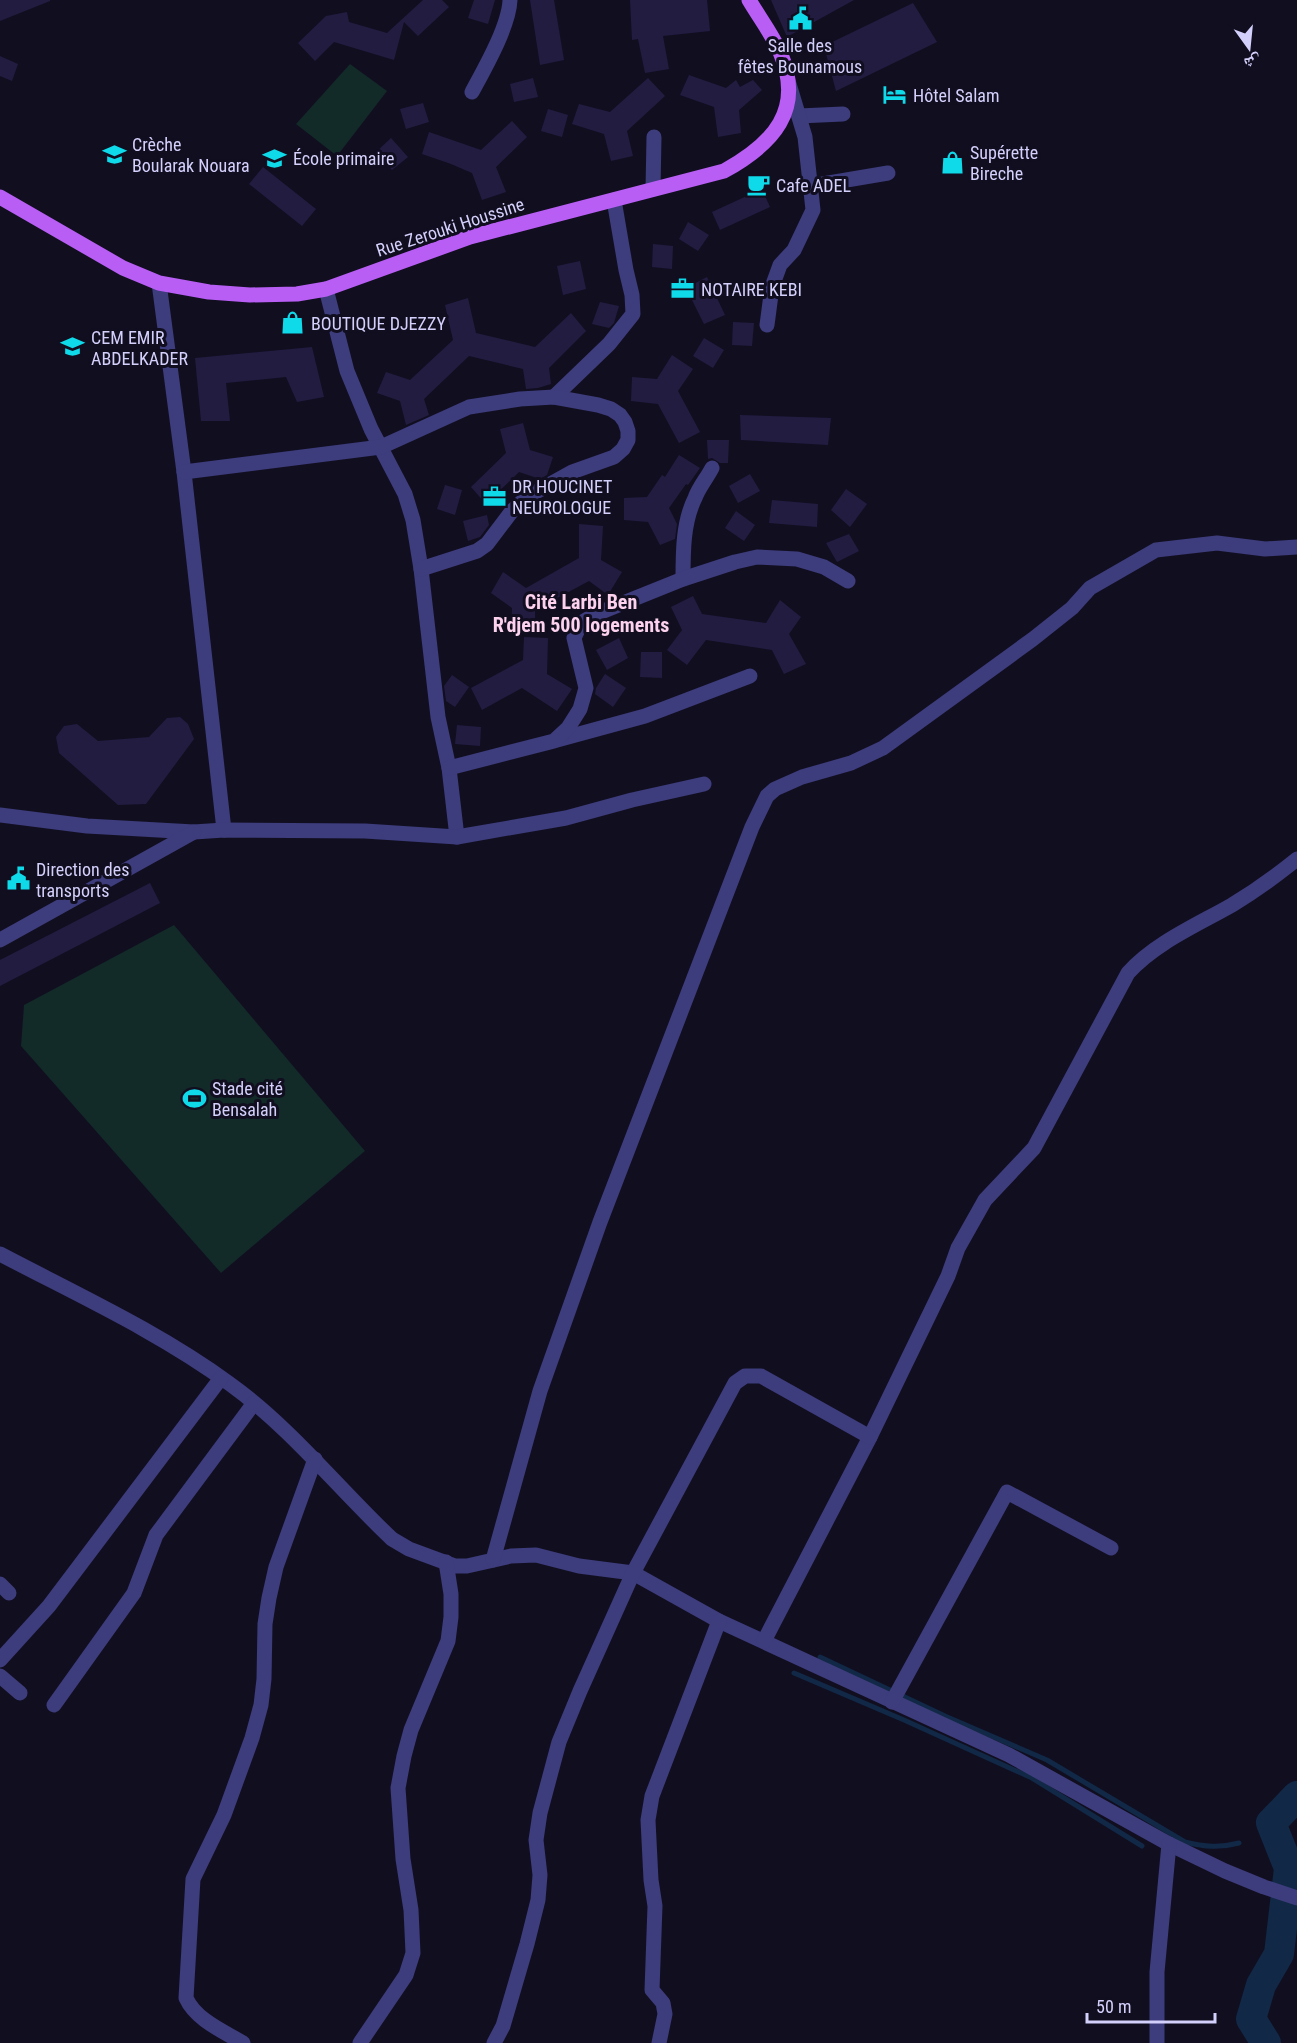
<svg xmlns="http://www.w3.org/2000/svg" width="1297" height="2043" viewBox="0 0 1297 2043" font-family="'Roboto Condensed','Noto Naskh Arabic',sans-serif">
	<rect width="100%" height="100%" fill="#110e20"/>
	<g fill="#122a28">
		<path d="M350 64 387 91 337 156 296 124Z"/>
		<path d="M174 925 365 1151 221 1273 21 1046 24 1005Z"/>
	</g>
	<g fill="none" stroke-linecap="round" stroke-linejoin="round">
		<g stroke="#112846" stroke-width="5">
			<path d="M820 1657 945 1716 1047 1760 1185 1842C1205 1847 1220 1848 1239 1843"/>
			<path d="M794 1673 904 1720 1032 1778 1142 1846"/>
		</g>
		<path stroke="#112846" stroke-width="30" d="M1266 2043 1251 2019 1261 1985 1279 1954 1289 1868 1271 1823 1297 1796"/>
	</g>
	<g fill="#221c40">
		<path d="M0 0H50V1L0 21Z"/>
		<path d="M423 0H442L449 7 418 36 404 22 394 60 334 42 315 61 298 43 326 16 347 12 349 22 387 33Z"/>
		<path d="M474 0H495L488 24 468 18Z"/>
		<path d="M530 0H554L564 60 540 65Z"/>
		<path d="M630 0H707L710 31 663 36 669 69 645 73 638 39 632 40Z"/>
		<path d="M771 0H854L787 37Z"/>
		<path d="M913 3 937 42 836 91 824 46Z"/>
		<path d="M0 56 18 64 12 81 0 76Z"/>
		<path d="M689 75 726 88 736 80 740 87 753 80 762 90 739 110 741 133 718 137 714 107 680 95Z"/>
		<path d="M533 78 538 97 514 102 510 84Z"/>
		<path d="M648 78 665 96 627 131 633 156 611 161 604 134 572 124 579 104 610 112Z"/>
		<path d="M423 103 429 122 406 129 400 109Z"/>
		<path d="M548 109 568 115 562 137 541 131Z"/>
		<path d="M512 121 527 137 496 167 506 192 482 200 472 173 451 164 422 154 429 132 481 150Z"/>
		<path d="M391 138 408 157 392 170 376 152Z"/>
		<path d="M263 167 316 209 302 226 249 184Z"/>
		<path d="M762 189 770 207 720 230 712 212Z"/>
		<path d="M688 222 709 235 698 251 679 239Z"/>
		<path d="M653 244 673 246 672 269 652 267Z"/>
		<path d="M580 261 586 289 563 295 557 266Z"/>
		<path d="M707 277 725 315 704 324 686 288Z"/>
		<path d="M468 298 476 333 535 347 571 313 586 331 549 368 551 384 538 388 526 389 523 369 469 356 424 399 429 415 406 425 400 401 377 393 386 372 410 380 453 340 445 305Z"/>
		<path d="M600 302 619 306 614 323 609 328 592 324Z"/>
		<path d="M733 322 754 323 752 346 732 345Z"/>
		<path d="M704 338 724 350 713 368 693 356Z"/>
		<path d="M312 347 324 397 297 402 286 377 226 383 230 421H201L195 358Z"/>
		<path d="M672 355 693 369 678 391 700 432 679 443 658 404 631 401 632 377 657 379Z"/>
		<path d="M740 415 831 418 828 445 741 440Z"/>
		<path d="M523 423 530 450 553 457 547 475 540 479 519 472 486 504 471 487 506 453 500 429Z"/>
		<path d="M707 440H729L728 463H720L712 458 708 459Z"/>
		<path d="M679 455 700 468 688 485 686 484 669 508 677 524 675 539 660 545 648 522 624 520V498L647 497 662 475 665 477Z"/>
		<path d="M750 474 760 491 738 503 729 486Z"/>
		<path d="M445 485 462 490 455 515 437 509Z"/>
		<path d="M846 489 867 504 850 527 831 510Z"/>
		<path d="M772 500 818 504 817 527 769 523Z"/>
		<path d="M736 511 755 525 744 541 725 528Z"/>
		<path d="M487 515 489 525 480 537 468 541 463 521Z"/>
		<path d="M579 524 603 526 601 560 622 572 608 595 589 581 535 610V631L511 633 512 608 491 593 503 572 526 588 579 558Z"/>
		<path d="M849 534 859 551 837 562 826 543Z"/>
		<path d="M693 596 702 614 766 623 780 600 801 617 789 634 806 664 784 674 772 650 706 640 687 665 667 650 682 630 671 607Z"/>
		<path d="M524 637 548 638 547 674 572 689 557 711 522 688 482 710 471 688 523 660Z"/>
		<path d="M619 638 628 658 607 670 596 650Z"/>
		<path d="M641 652H662V678L640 677Z"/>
		<path d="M605 674 626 688 613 707 595 694 596 688Z"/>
		<path d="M452 675 469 687 455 707 446 701 444 686Z"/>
		<path d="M180 717 188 724 194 739 146 804 118 805 59 753 56 737 64 726 77 724 98 741 149 737 167 718Z"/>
		<path d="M457 725 481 727 480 746 455 744Z"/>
		<path d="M150 883 160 903 0 986V960Z"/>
	</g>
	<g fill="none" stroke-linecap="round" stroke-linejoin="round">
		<g stroke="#3d3c7c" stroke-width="15">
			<path d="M472 92C485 68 509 26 510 0"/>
			<path d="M799 116 843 114"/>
			<path d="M811 186 888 173"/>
			<path d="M653 189 654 137"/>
			<path d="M159 283 184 472 224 830"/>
			<path d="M326 289 347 371 371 429 405 494 413 520 421 569 438 717 449 768 457 837"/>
			<path d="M767 325 772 287 780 265 794 250 813 210 805 137 789 84"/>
			<path d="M554 397 609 344 633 314 632 295 626 270 614 200"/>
			<path d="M184 472 381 447 469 407 520 399 554 397 598 405 611 409 620 415 625 422 628 431V440L623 449 614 457 572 472 527 497 512 511 487 544 477 551 421 569"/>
			<path d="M683 579C683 552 683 522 695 498 699 487 707 478 712 468"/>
			<path d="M557 740 645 716 750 676"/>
			<path d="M449 768 554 741 568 728 580 709 586 688 574 638 581 623 596 614 683 579 735 562 757 557 797 559 824 567 848 581"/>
			<path d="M0 815 87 826 194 832 224 830 365 831 457 837 566 818 632 800 704 784"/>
			<path d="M0 940 194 832"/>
			<path d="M0 1254C78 1295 159 1332 230 1384 291 1428 338 1488 392 1539L409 1549 455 1566H467L511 1556 536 1555 579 1566 633 1573 719 1621 1009 1755 1169 1844 1225 1871 1264 1887 1297 1898"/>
			<path d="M493 1560 540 1391 600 1222 752 827 767 796 775 789 802 777 851 763 883 748 1033 639 1072 608 1090 588 1156 550 1217 543 1265 549 1297 547"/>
			<path d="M0 1584 9 1593"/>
			<path d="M764 1641 870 1437 948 1276 958 1248 985 1200 1034 1148 1128 973C1155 943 1197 925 1232 905 1255 891 1276 876 1297 859"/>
			<path d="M0 1660 49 1606 221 1378"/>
			<path d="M0 1676 20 1693"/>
			<path d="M892 1702 1007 1492 1111 1548"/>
			<path d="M54 1705 134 1593 156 1535 254 1403"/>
			<path d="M243 2043C223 2031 196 2020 186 1998L193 1879 224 1815 252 1738 261 1705 264 1679 265 1624 269 1598 276 1567 315 1459"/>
			<path d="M360 2043 406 1975 413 1953 411 1910 403 1859 398 1788 404 1756 411 1730 448 1641 451 1617V1594L446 1562"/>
			<path d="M494 2043 503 2026 527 1944 538 1900 540 1875 536 1840 540 1813 559 1742 580 1691 633 1573 735 1383 745 1376H761L870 1437"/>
			<path d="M659 2043 665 2014 663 2003 652 1990 655 1906 651 1880 648 1820 652 1796 719 1621"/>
			<path d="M1157 2043V1972L1169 1844"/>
		</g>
		<path stroke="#b85ef5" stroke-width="15" d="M0 197 123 268 159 283 209 292 250 295 297 294 326 289 470 237 724 171C773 144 805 110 780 52 772 34 759 17 749 0"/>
	</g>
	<defs>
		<symbol id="civic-bare" viewBox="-9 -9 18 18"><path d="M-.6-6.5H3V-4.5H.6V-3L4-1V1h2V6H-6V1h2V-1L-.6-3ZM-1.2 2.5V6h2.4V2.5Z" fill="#0fdaea" stroke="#110e20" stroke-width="2.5" paint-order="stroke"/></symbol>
		<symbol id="hotel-bare" viewBox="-9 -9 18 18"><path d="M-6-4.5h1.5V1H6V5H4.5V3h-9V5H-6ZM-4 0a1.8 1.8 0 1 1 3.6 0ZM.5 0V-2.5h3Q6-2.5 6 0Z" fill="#0fdaea" stroke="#110e20" stroke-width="2.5" paint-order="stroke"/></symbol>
		<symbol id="school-bare" viewBox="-9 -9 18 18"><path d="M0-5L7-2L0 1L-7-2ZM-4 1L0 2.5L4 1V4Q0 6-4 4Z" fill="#0fdaea" stroke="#110e20" stroke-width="2.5" paint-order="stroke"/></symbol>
		<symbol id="shop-bare" viewBox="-9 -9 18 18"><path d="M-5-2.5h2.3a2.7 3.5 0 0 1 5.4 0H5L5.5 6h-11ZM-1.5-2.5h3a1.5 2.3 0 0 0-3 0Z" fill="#0fdaea" stroke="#110e20" stroke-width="2.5" paint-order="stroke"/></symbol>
		<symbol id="cafe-bare" viewBox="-9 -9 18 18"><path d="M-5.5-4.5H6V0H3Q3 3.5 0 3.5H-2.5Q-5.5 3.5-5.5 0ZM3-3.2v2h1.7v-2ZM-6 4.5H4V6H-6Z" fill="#0fdaea" stroke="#110e20" stroke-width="2.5" paint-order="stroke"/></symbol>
		<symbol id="office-bare" viewBox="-9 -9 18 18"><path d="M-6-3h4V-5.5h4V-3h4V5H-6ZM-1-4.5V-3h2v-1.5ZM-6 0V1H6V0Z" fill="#0fdaea" stroke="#110e20" stroke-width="2.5" paint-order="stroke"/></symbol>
		<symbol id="stadium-bare" viewBox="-9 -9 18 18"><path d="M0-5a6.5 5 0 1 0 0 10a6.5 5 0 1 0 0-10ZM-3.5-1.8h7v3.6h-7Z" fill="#0fdaea" stroke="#110e20" stroke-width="2.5" paint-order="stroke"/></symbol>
	</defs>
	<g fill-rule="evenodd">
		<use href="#civic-bare" x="784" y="2" width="33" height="33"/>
		<use href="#hotel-bare" x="878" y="78" width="33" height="33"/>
		<use href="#school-bare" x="98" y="138" width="33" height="33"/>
		<use href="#school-bare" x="258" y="142" width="33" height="33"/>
		<use href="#shop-bare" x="936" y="146" width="33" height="33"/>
		<use href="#cafe-bare" x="742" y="168" width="33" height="33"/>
		<use href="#office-bare" x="666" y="272" width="33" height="33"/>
		<use href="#shop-bare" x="276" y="306" width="33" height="33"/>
		<use href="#school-bare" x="56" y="330" width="33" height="33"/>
		<use href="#office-bare" x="478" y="480" width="33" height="33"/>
		<use href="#civic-bare" x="2" y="862" width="33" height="33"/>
		<use href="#stadium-bare" x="178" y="1082" width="33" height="33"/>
	</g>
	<g text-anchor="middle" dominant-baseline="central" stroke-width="6" stroke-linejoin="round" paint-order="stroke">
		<g font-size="18" fill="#d4d0fc" stroke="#110e20" text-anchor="start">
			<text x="800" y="45" text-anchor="middle">Salle des<tspan x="800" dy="21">fêtes Bounamous</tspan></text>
			<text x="913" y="95">Hôtel Salam</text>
			<text x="132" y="144">Crèche<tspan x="132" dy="21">Boularak Nouara</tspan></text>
			<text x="970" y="152">Supérette<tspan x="970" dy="21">Bireche</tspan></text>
			<text x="293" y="158">École primaire</text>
			<text x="776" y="185">Cafe ADEL</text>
			<text x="701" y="289">NOTAIRE KEBI</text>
			<text x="311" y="323">BOUTIQUE DJEZZY</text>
			<text x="91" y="337">CEM EMIR<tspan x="91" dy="21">ABDELKADER</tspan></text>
			<text x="512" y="486">DR HOUCINET<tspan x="512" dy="21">NEUROLOGUE</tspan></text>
			<text x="36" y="869">Direction des<tspan x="36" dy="21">transports</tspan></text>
			<text x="212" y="1088">Stade cité<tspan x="212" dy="21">Bensalah</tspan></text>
		</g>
		<g font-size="18" fill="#d4d0fc" stroke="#110e20">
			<text transform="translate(450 227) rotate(-18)">Rue Zerouki Houssine</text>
		</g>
		<g font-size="20" font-weight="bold" fill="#fcd2ee" stroke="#110e20">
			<text x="581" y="602">Cité Larbi Ben<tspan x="581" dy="23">R'djem 500 logements</tspan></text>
		</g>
	</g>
	<g transform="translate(1249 48) rotate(165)" stroke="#110e20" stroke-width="4.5" paint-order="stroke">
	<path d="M0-4.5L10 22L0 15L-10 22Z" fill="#d4d0fc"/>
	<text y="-9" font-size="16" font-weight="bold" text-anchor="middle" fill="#d4d0fc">ش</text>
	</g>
	<path d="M1087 2013v9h128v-9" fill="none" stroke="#d4d0fc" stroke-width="3"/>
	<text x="1096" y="2013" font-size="18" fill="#d4d0fc" stroke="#110e20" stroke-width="4.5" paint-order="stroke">50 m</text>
</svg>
